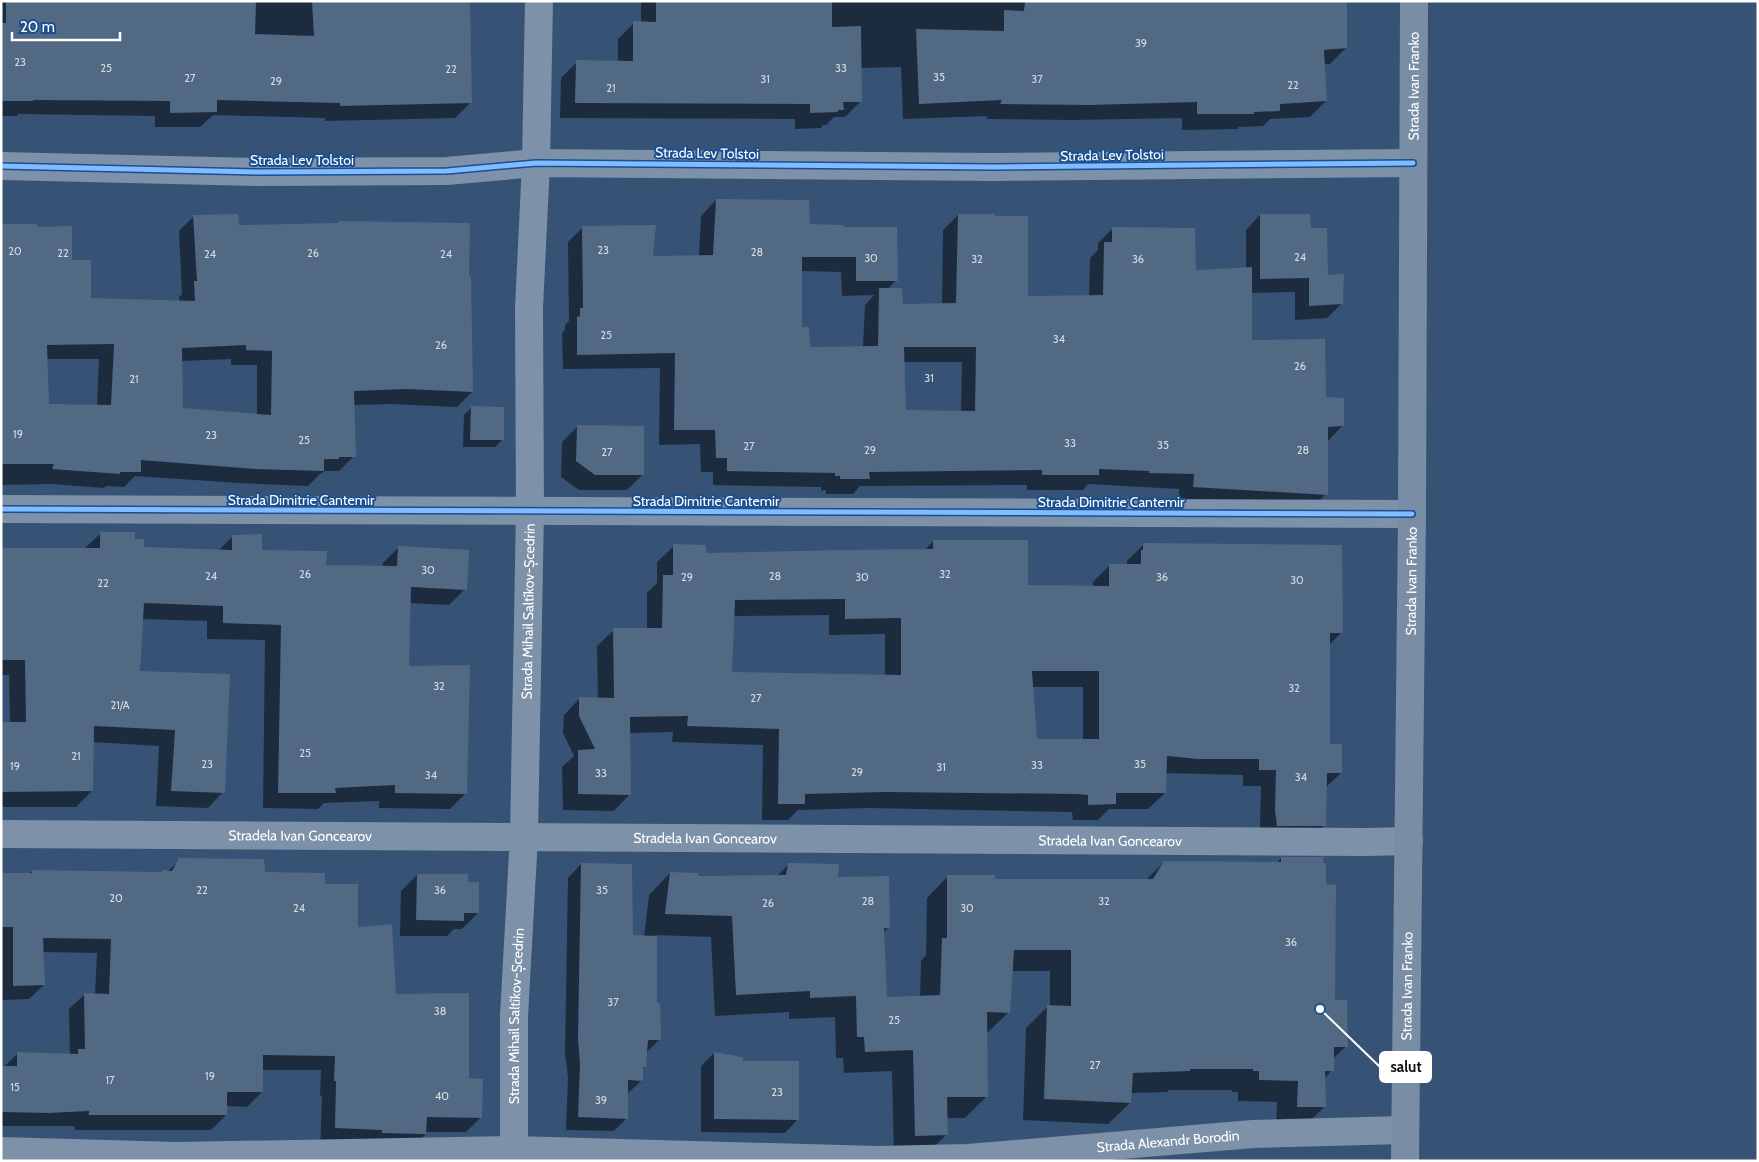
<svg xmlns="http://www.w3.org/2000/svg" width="1759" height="1162" viewBox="0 0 1759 1162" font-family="Cabin,sans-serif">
	<rect width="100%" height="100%" fill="#365274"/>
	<path fill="#0007" fill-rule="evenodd" d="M1,1H469L470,103L455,118L325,121V118L213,115L200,127H155V116L18,114L17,116H1Z
		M641,1H1345L1346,48L1330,64H1324L1326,101L1310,117L1270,119L1263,126L1239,127L1237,129L1182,130V118L1073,120L986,119L988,116L903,119L901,67L860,68L861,101L845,117H834L826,125H823L821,128L795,129V119L560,118L561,78L577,62H618V39L634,23H641Z
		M716,200L809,226L843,229L896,280L887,290L901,305H942L943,230L958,215L1027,297L1089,296L1090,258L1098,250V243L1113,228L1195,271L1246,269V230L1260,215L1309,229L1327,277L1342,303L1327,318L1295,320V292L1251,293L1250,341L1324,399L1342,426L1327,442L1326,494L1311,509L1179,502V489L1088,484L1083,490H1027V485L860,486L853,494H826V490L821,491V487L713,485V472H701L700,444L659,445L660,368L563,369L562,333L565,330V325L569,321L568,242L583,227L652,257H699L701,216ZM801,271L841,272L842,296L874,295L865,305L863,347L808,348L801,328ZM903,362H962L961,412L905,411Z
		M194,216L237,227L335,225L338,222L467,277L472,392L457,407L391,404L353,405L354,456L339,471H325L320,474L308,486L239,483L135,476L124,487L106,486L104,488L51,484L1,485V226L71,262L90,299L179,302V297L182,294L179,231ZM46,359H99L97,406L47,405ZM231,359V365H257V415L182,409L181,361Z
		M472,407L503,439L495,447H463L464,415Z
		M578,426L643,474L627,490H579L561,477L562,442Z
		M101,533L133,540L142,548L218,551L233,536L261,551L325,567H382L383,563L399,547L465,589L449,605L409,603L408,667L466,793L450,809L379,808V801L324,803L318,809L263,808L265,640L207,639V621L142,619L139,673L223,792L208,808L156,806L159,746L92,742V791L76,807H1V723H10L9,675H1V555L84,549Z
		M933,541L1027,586L1093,587V582L1109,566H1127V561L1144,544L1342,632L1329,645L1328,745L1341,773L1326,787L1324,826L1308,842H1261L1260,827L1261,786H1243V775L1165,773V793L1148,809H1109L1098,820H1073L1072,812L868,808L798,810L788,820H762L763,745L672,742L673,732L629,733L630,794L614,811L563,810L562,767L574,756L563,733L564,715L580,698L598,699L597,646L614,630L647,629V593L657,583V562L674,546L704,554L924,551ZM829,615V635L885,634V676L731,673L733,616ZM1032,687H1083V741L1035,740Z
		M1281,858L1324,885L1334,1001L1346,1046L1332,1060V1070L1324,1079V1107L1303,1128H1276L1277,1102L1238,1101V1092H1232V1090H1169L1167,1092L1130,1093V1103L1108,1124L1023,1120L1026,1028L1048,1006H1050V971H1011L1009,1012L986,1034L987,1096L965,1118H946V1135L925,1156L894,1157L892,1071L844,1073L843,1058H836L835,1017L789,1019V1012L715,1016L711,937L655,935V1005L659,1040L646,1053L645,1067L642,1069L641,1081L627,1094V1118L614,1131L566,1130L568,1077L565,1053L568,878L581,864L632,936L644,937L649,895L670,873L697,877L777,876L788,865L837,878L889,927L883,933L886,998L920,997L921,961L926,955L927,898L948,876L994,880H1146L1164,862L1276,864Z
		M180,860L324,885L357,928L395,995L468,1080L481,1117L466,1132H425V1135L410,1150L320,1152L322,1096H320L321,1070H262V1092L247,1107L226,1106V1115L211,1130H75L74,1126H1V1067H4L18,1053L70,1055L69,1009L84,995H95L97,953L43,952L44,985L29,999L1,1000V874H29L32,871L161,873L162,872H167Z
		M417,875L466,883L478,913L462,929H454L447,936H400L401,891Z
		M714,1053L742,1062L798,1119L785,1133L701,1132V1066Z"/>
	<path fill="#526984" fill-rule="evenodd" d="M6,1H256L255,34L314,36L312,1H470L472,103L340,106V103L217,100V112L170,113V101L33,100V101H1V23H6Z
		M656,1H832V27L861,26L862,102H843L844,110H838V112L810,113V104L575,103L576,60L633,61V21L656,22Z
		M1025,1H1347V48L1324,50L1327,101L1280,104V111L1254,112V114H1197V102L1090,105L1000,104L1002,100L919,104L916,29L1004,31V10L1024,11Z
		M716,199L809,200L810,224L844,225V227H897L898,281H856V257H802V327H809L810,347L878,346L879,288H902L903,304L956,303L958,214H995V216H1028V296L1103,295L1104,242H1112V227L1195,228L1196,270L1252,267V340L1325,339L1326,397L1344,398V426L1328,427V495L1193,487L1194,474L1149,473V471L1099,469V475H1042V470L869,472L870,479H840V476H835V473L727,471V458H716L715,430H674L675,353L577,355V317L580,316V308H583L582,226L656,225L653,256L713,255ZM904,347H976L975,411L906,410Z
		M238,214L239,225L338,223V221L470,223L469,276H471L473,392L406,389L354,391L356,457H339V459H324V471L255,469L141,460V472H120V474L52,469L54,464H1V224H37V227L72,226V260H91V298L195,301L194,281H197L193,215ZM114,344L111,405L49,404L47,345ZM246,345V350L272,351L271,415L183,408L182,348Z
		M1260,214H1310L1311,228H1327L1328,275L1344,274L1343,304L1309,306V278L1260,279Z
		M471,406L504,407V440H470Z
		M577,425L644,426V475H595L576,461Z
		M100,532H135V539H144V547L232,550V535L262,534V550L327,551L326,565L397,566L398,546L469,550L467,590L411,587L409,666L470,665L467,794L395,793V785L335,788L336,793H278L281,625L223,623V606L144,603L140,671L230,674L225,793L171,791L175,730L94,726L93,791L1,792V722H26L25,660H1V548H100Z
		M933,540H1028V585L1109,586V564H1141V550H1143V543L1342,545L1343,633H1330V744H1342V773H1327L1326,826H1277L1275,810L1276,770H1259V759H1198L1167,756L1166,793H1116V804L1088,805V795L1076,794L885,792L805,794V804H778L779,729L687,726L688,716L630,717L631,795L578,794V750L595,749L579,716V697L614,698L613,628H662L663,575H673V544L706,545V553L843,550L933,549ZM845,599V619L901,618V675L732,672L735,600ZM1032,671H1099V739H1037Z
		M1281,857H1324L1323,863H1326V884L1336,885L1335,1000H1347L1348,1047H1334V1071H1325L1326,1107H1297L1298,1081L1259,1080V1071H1253V1069H1190V1071L1133,1073L1131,1103L1044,1099L1047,1005L1071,1006V950H1014L1010,1013L987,1012L988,1097H947L948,1135L915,1136L913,1050L865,1052L864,1037H857L856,996L810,998V991L736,995L732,916L665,914L670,872L698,873V876L786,875L788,863L839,864L838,877L889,876L890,928H884L887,997L940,995L942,938H947V875H995V879H1153L1164,861L1281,862Z
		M179,858L264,859L265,872L325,873V884H358V927L392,924L396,994L469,993V1078L483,1079L482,1118L427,1117L426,1134L382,1133V1130L335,1128L336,1081H334L335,1056L263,1055V1092H227V1115H89V1111L48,1113L1,1112V1066H17V1052L78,1054V1049H85L84,993L109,994L111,939L43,938L45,985L13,986V927H1V873H32V870L162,872V870L172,871Z
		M581,863L632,864L633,935L657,936V1003H660L661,1040H648L646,1067H643V1081L628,1080V1119L578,1117L580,1064L578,1039Z
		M417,874H468V882H479V913H464V921L416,920Z
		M714,1052L743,1057V1061H799V1120L714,1119Z"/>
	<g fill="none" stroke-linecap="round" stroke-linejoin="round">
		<g stroke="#7d92a8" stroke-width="28">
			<path d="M1,166L259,172L447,171L536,163L994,167L1413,163"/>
			<path d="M1,509L1412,514"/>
			<path id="s1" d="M1,834C457,836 912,840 1367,842L1409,841"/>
			<path id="s2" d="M1,1151L177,1156L514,1150L877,1160L968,1158L1253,1134L1405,1130"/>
			<path id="s3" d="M514,1161V1016L524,836L530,511L529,308L536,163L539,1"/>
		</g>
		<path stroke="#798da4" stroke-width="28" id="s4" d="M1405,1161L1412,514L1414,1"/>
		<g stroke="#1b4f8f" stroke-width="8">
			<path id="cycleway" d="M1,166L259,172L447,171L536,163L994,167L1413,163
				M1,509L1412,514"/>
		</g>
		<use href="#cycleway" stroke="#80bcff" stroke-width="5"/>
	</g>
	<g text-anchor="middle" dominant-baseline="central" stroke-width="4" stroke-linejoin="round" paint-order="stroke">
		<g font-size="11" fill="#d4dae0">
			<text x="1141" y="43">39</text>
			<text x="20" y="62">23</text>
			<text x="106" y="68">25</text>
			<text x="841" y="68">33</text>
			<text x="451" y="69">22</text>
			<text x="939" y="77">35</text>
			<text x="190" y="78">27</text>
			<text x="765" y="79">31</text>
			<text x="1037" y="79">37</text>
			<text x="276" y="81">29</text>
			<text x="1293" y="85">22</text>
			<text x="611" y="88">21</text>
			<text x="603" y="250">23</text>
			<text x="15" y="251">20</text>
			<text x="757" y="252">28</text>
			<text x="63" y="253">22</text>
			<text x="313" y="253">26</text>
			<text x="210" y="254">24</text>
			<text x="446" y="254">24</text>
			<text x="1300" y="257">24</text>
			<text x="871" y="258">30</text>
			<text x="977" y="259">32</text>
			<text x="1138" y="259">36</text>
			<text x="606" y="335">25</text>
			<text x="1059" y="339">34</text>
			<text x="441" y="345">26</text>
			<text x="1300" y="366">26</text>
			<text x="929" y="378">31</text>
			<text x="134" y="379">21</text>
			<text x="18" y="434">19</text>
			<text x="211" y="435">23</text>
			<text x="304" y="440">25</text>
			<text x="1070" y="443">33</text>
			<text x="1163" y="445">35</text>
			<text x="749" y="446">27</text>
			<text x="870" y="450">29</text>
			<text x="1303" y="450">28</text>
			<text x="607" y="452">27</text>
			<text x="428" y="570">30</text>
			<text x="305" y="574">26</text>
			<text x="945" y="574">32</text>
			<text x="211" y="576">24</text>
			<text x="775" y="576">28</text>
			<text x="687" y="577">29</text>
			<text x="862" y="577">30</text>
			<text x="1162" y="577">36</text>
			<text x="1297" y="580">30</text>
			<text x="103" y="583">22</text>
			<text x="439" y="686">32</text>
			<text x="1294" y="688">32</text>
			<text x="756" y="698">27</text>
			<text x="120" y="705">21/A</text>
			<text x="305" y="753">25</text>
			<text x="76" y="756">21</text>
			<text x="207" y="764">23</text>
			<text x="1140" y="764">35</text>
			<text x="1037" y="765">33</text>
			<text x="15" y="766">19</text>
			<text x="941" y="767">31</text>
			<text x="857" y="772">29</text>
			<text x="601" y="773">33</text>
			<text x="431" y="775">34</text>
			<text x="1301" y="777">34</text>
			<text x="202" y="890">22</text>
			<text x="440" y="890">36</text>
			<text x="602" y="890">35</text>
			<text x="116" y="898">20</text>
			<text x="868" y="901">28</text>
			<text x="1104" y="901">32</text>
			<text x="768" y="903">26</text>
			<text x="299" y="908">24</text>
			<text x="967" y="908">30</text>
			<text x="1291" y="942">36</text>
			<text x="613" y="1002">37</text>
			<text x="440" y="1011">38</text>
			<text x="894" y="1020">25</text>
			<text x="1095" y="1065">27</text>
			<text x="210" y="1076">19</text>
			<text x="110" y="1080">17</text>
			<text x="15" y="1087">15</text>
			<text x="777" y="1092">23</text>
			<text x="442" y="1096">40</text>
			<text x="601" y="1100">39</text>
		</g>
		<g font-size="14" fill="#fff" stroke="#1b4f8f">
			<text stroke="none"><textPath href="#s4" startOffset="1075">Strada Ivan Franko</textPath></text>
			<text transform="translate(707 153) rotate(1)">Strada Lev Tolstoi</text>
			<text transform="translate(1112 155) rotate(-1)">Strada Lev Tolstoi</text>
			<text x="302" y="160">Strada Lev Tolstoi</text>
			<text x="301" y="500">Strada Dimitrie Cantemir</text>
			<text x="706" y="501">Strada Dimitrie Cantemir</text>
			<text x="1111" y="502">Strada Dimitrie Cantemir</text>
			<text stroke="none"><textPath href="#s4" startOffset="580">Strada Ivan Franko</textPath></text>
			<text stroke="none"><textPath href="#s3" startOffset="550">Strada Mihail Saltîkov-Șcedrin</textPath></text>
			<text stroke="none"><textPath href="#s1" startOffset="299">Stradela Ivan Goncearov</textPath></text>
			<text stroke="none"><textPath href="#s1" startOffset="704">Stradela Ivan Goncearov</textPath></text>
			<text stroke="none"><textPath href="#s1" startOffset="1109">Stradela Ivan Goncearov</textPath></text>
			<text stroke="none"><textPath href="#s4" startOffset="175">Strada Ivan Franko</textPath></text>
			<text stroke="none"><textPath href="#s3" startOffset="145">Strada Mihail Saltîkov-Șcedrin</textPath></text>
			<text stroke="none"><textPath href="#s2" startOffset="1168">Strada Alexandr Borodin</textPath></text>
		</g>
	</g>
	<path fill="none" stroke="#fff" stroke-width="2" d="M1320 1009L1380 1067"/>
	<circle fill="#fff" stroke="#1b4f8f" stroke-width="2" cx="1320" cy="1009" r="5"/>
	<rect fill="#fff" stroke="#fff" stroke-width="2" x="1380" y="1052" width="51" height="30" rx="5"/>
	<g font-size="15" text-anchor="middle" font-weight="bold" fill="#111">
		<text x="1406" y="1072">salut</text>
	</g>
	<rect width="1759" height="1162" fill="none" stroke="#ffffff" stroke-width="5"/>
	<path d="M12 32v8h108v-8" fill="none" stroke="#ffffff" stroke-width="2.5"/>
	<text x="20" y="32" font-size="15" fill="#ffffff" stroke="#1b4f8f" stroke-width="4" paint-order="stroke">20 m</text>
</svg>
